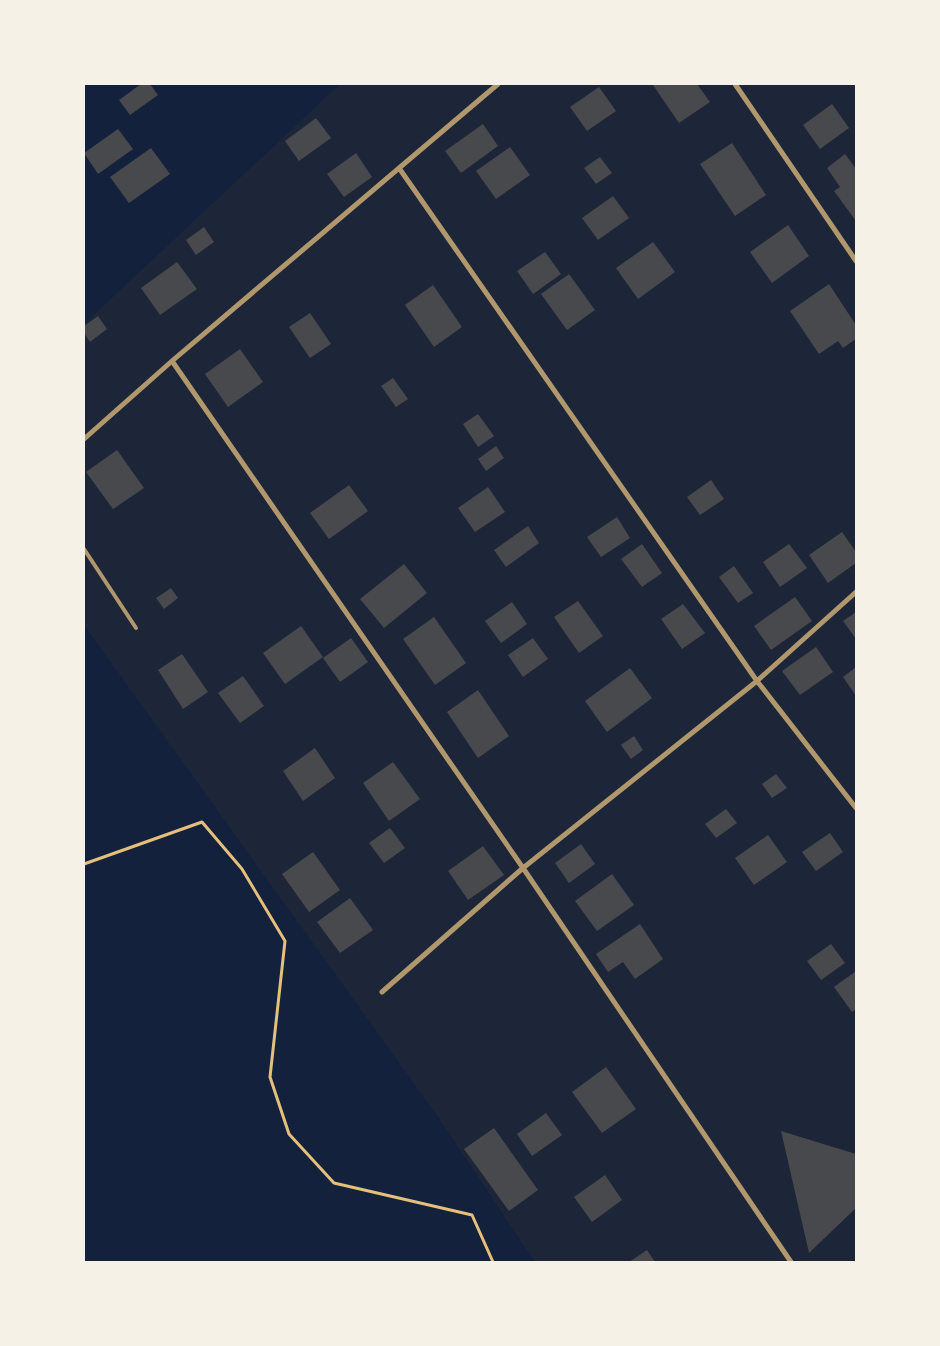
<svg xmlns="http://www.w3.org/2000/svg" width="940" height="1346" viewBox="0 0 940 1346" font-family="Commissioner,sans-serif">
	<rect width="100%" height="100%" fill="#14213d"/>
	<path fill="#1d2539" d="M340,84H856V1262H535L441,1121L84,625V324Z"/>
	<path fill="#48494c" d="M141,84H150L158,95L130,115L119,100Z
		M655,84H697L710,102L679,123L653,85Z
		M599,87L616,111L587,131L570,107Z
		M832,104L849,128L820,149L803,125Z
		M316,118L331,138L299,161L285,141Z
		M483,124L498,146L461,173L445,151Z
		M118,129L133,149L98,174L84,153Z
		M732,143L766,195L735,216L700,164Z
		M510,147L530,175L496,199L476,171Z
		M151,148L170,174L129,203L110,177Z
		M356,153L372,177L344,197L327,174Z
		M845,154L856,169V221L834,191L840,187L827,168Z
		M600,157L612,173L596,184L584,168Z
		M613,196L629,218L598,240L582,218Z
		M788,225L809,256L772,283L750,252Z
		M204,227L214,242L196,255L186,240Z
		M653,242L675,272L638,299L616,268Z
		M545,252L561,274L533,294L517,271Z
		M177,262L197,289L160,315L141,288Z
		M569,274L595,310L567,330L541,294Z
		M829,284L856,325V339L843,348L838,341L819,354L790,311Z
		M433,285L462,327L434,347L405,305Z
		M310,313L331,344L310,358L289,327Z
		M98,316L107,329L90,342L84,333V326Z
		M240,349L263,382L228,407L205,374Z
		M393,378L408,399L396,407L381,386Z
		M478,414L494,436L478,447L463,424Z
		M496,446L504,458L486,471L478,459Z
		M117,450L144,488L113,509L86,472Z
		M711,480L724,499L700,515L687,497Z
		M349,485L368,511L329,539L310,513Z
		M488,487L505,512L475,532L458,508Z
		M617,517L630,538L601,557L587,537Z
		M528,526L539,543L506,567L494,550Z
		M842,532L856,552V563L828,583L809,555Z
		M642,544L662,573L642,587L621,559Z
		M789,544L807,568L780,587L763,562Z
		M404,564L427,593L384,628L360,599Z
		M734,566L753,593L738,603L719,577Z
		M171,588L178,598L164,609L156,598Z
		M795,597L812,621L771,650L754,626Z
		M578,601L603,636L579,653L554,617Z
		M512,602L527,624L501,643L485,621Z
		M683,604L705,633L682,649L661,619Z
		M856,612V639L843,621Z
		M434,617L466,663L435,685L403,639Z
		M301,626L323,657L285,684L263,653Z
		M351,638L368,662L340,682L323,658Z
		M533,638L548,659L523,677L508,655Z
		M816,647L833,672L800,695L782,671Z
		M182,654L208,692L183,709L158,670Z
		M856,667V696L843,677Z
		M630,668L652,698L607,732L585,701Z
		M243,676L264,706L240,723L218,693Z
		M478,690L509,736L478,758L447,712Z
		M634,736L643,750L631,759L621,745Z
		M315,748L335,778L303,801L283,771Z
		M393,762L420,799L389,821L363,783Z
		M776,774L787,788L772,798L762,784Z
		M726,809L737,823L716,838L705,824Z
		M390,828L405,848L384,863L369,843Z
		M830,833L843,852L816,871L802,852Z
		M768,835L787,862L754,885L735,858Z
		M581,844L595,864L569,883L555,863Z
		M483,846L504,875L468,900L448,871Z
		M313,852L340,890L309,912L282,874Z
		M612,874L634,905L597,931L575,901Z
		M350,898L373,930L340,953L317,922Z
		M640,924L663,959L635,979L623,962L608,972L596,954Z
		M831,944L845,963L821,980L807,961Z
		M856,971V1009L852,1012L834,987Z
		M606,1067L636,1109L602,1133L572,1092Z
		M546,1113L562,1135L532,1156L517,1134Z
		M494,1128L538,1190L509,1211L464,1149Z
		M781,1131L856,1154V1208L809,1253Z
		M605,1175L622,1200L592,1222L574,1197Z
		M647,1250L655,1262H629Z"/>
	<g fill="none" stroke-linecap="round" stroke-linejoin="round">
		<path stroke="#e5c07b" stroke-width="3" d="M84,864L202,822L242,869L285,941L270,1077L289,1134L334,1183L472,1215L493,1262"/>
		<path stroke="#b1986c" stroke-width="4" d="M84,549L136,628"/>
		<path stroke="#b1986c" stroke-width="5" d="M735,84L856,261
			M399,168L757,681L856,808
			M172,361L523,868L791,1262
			M84,439L172,361L498,84
			M382,992L523,868L757,681L856,592"/>
	</g>
	<rect width="940" height="1346" fill="none" stroke="#f6f1e7" stroke-width="170"/>
</svg>
